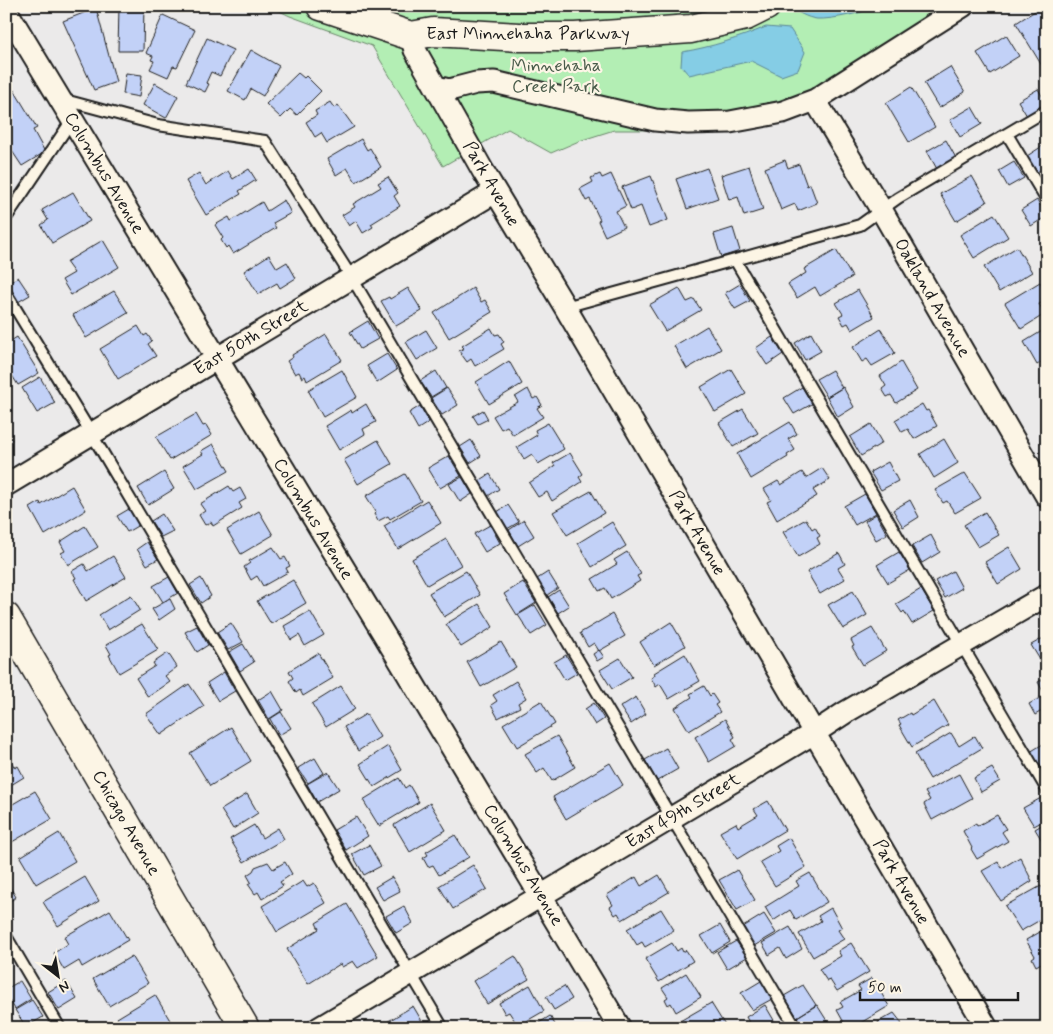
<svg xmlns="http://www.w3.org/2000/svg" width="1053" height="1034" viewBox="0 0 1053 1034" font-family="Mynerve,sans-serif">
	<rect width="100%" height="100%" fill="#ebeaea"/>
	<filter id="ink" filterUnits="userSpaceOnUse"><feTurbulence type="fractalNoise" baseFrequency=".02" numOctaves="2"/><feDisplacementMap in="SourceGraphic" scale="10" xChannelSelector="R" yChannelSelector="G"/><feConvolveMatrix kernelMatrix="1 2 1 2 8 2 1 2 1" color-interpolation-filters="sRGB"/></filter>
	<g filter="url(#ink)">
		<path fill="#b3eeb4" stroke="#688568" d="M269,6H979L868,75L747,130L700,134L659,130H614L579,141L551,153L508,129L443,166L372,46L290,16Z"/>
		<path fill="#85cde5" stroke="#5b8695" d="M789,6H879C866,12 832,20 817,19C807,18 797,12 789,6Z
			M766,27L790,29L805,52L798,70L781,76L751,61L689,75L681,66L682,52C712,47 739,38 766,27Z"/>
		<path fill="#c2d1f7" stroke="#1c1c1c" d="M119,6H144L143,51H118Z
			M1043,6L1047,8V74L1016,23Z
			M96,8L116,82L94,90L63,21Z
			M163,15L195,30L177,67L173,66L168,77L150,69L154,61L151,60L153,56L146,53Z
			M1006,35L1019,56L990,74L977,53Z
			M207,38L233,50L220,76L211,72L206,83L209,84L205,92L186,83Z
			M251,50L279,66L263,96L251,89L245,100L228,91Z
			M950,67L965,92L939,108L924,83Z
			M126,73L142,75L139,97L123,94Z
			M298,73L304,78L306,76L321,91L297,115L290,109L281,118L266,104Z
			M155,83L178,96L166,118L143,105Z
			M911,87L935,127L909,142L886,103Z
			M1038,89L1047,104L1027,116L1018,101Z
			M14,90L37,128L33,130L45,152L22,166L6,142V94Z
			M330,102L334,108L338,105L354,127L327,143L321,133L315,137L306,122L317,115L315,111Z
			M972,107L982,124L960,137L950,120Z
			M361,139L367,150L370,148L381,167L356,182L347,168L336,175L327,159Z
			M946,140L956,158L937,169L927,151Z
			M1044,145L1047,150V166L1037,172L1027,156Z
			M785,160L788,168L799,164L807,186L810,184L817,203L798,211L795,204L781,210L765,168Z
			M1014,162L1024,178L1008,187L999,171Z
			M749,166L763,210L744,216L738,197L729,200L721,175Z
			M707,168L718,198L687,209L676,179Z
			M249,169L256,180L239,191L241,194L206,215L186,181L199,173L206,185L228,171L233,179Z
			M600,174L602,178L611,174L626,206L616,211L624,227L605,236L598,221L600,220L590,199L586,201L580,189L593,182L591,178Z
			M651,176L668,220L649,227L641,206L631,210L622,187Z
			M972,176L987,202L956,221L940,194Z
			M388,177L398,193L394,196L400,206L371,224L373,227L363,233L356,221L349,226L342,215L355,207L353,204L381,187L378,183Z
			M73,192L90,221L52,243L41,225L48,220L42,210Z
			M284,200L291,213L273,223L276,228L233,254L228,246L226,248L221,240L223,238L215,225L229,217L231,221L262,202L267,211Z
			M1037,200L1047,216L1031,226L1021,210Z
			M994,214L1008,237L974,258L960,235Z
			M733,228L740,251L721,257L714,234Z
			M103,240L119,267L71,295L62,280L74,273L66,262Z
			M1017,247L1032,272L999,292L984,267Z
			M836,250L852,277L820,296L815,287L797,298L788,284L806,273L804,269Z
			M269,255L277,268L287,262L296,278L280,288L277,283L258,294L244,271Z
			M18,277L30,295L18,302L7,284Z
			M1040,282L1047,293V295L1041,299L1043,302L1039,304L1045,314L1021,329L1005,303Z
			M740,284L750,301L735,309L725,293Z
			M408,288L422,311L396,326L381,301L389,297L390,299Z
			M473,288L481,302L485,300L492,312L449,338L434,313Z
			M679,288L687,302L694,299L701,310L665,331L649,305Z
			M858,290L874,317L852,330L848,323L844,325L839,316L843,314L836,303Z
			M114,291L128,313L86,338L73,315Z
			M368,321L378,339L360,349L350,332Z
			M138,326L144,336L147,334L152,341L148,344L156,356L118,379L100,349Z
			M707,326L721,349L687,369L674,346Z
			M491,328L495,335L499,334L504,342L501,344L504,349L475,366L471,359L467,362L459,351L464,348L462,346Z
			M1047,328V359L1037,365L1024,342Z
			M881,329L895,353L872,366L867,359L862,362L853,347Z
			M426,330L437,348L417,360L406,342Z
			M811,333L821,351L805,360L795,343Z
			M326,334L342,360L307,381L305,376L302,378L299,372L295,374L287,361L293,357L292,355Z
			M17,337L39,373L18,385L6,366V344Z
			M772,337L783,354L767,365L756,348Z
			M387,354L397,370L377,383L367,366Z
			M509,361L522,384L489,404L476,382Z
			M901,362L917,390L896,403L891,395L887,397L882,389L886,386L880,376Z
			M731,369L746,394L715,412L701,387Z
			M342,370L357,397L323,417L308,390Z
			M832,370L842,388L827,397L816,379Z
			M436,371L446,388L431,397L420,381Z
			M40,377L55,403L37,413L22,388Z
			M802,387L812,404L794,414L784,398Z
			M843,387L854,407L838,417L827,397Z
			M447,388L458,405L442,415L431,398Z
			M528,389L533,399L537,397L542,405L537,408L543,417L513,435L507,426L501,429L493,416L518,402L515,397Z
			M366,404L376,422L363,429L365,434L339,450L325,426L351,410L352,413Z
			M922,404L926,411L928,410L937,426L914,439L908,429L902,432L895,420Z
			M420,406L429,422L418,429L409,413Z
			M743,409L758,433L733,447L719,423Z
			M483,410L488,419L478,424L473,416Z
			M196,414L203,426L206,425L212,435L170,460L156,437Z
			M790,422L797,434L788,439L795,450L787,455L788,457L751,479L737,454Z
			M548,423L564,449L538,464L532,454L524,459L517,447L537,435L535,430Z
			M871,424L882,443L861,456L850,437Z
			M6,430L12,440L6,444Z
			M944,439L958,463L934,478L920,454Z
			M378,440L392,464L358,484L344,460Z
			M471,440L481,456L470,463L460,447Z
			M213,444L229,471L197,489L183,466L203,454L201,451Z
			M570,453L583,474L579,477L582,482L552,501L547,492L538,497L529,483L555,466L553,463Z
			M449,456L461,476L440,488L428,468Z
			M888,462L898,481L881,490L870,472Z
			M822,468L830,480L813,490L817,496L777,520L767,502L771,500L764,489L778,481L781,485L802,472L806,478Z
			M164,472L174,489L148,505L138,488Z
			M965,473L981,498L955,513L947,501L943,503L935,490Z
			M405,474L421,501L390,519L388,516L378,521L374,514L376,512L366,496Z
			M490,474L499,489L488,496L479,481Z
			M462,477L472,494L460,502L449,484Z
			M72,486L86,510L45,535L30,508L40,502L41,505Z
			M229,486L233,492L240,488L246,499L239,503L242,508L213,526L211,522L205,525L199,515L205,511L200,504Z
			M591,491L604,513L567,535L553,512Z
			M865,494L876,513L855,525L844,506Z
			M427,500L441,523L398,549L384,526Z
			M910,500L919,517L903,527L893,510Z
			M508,505L519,522L507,529L497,512Z
			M129,509L139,525L127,532L117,516Z
			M259,511L273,535L241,554L227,530Z
			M985,512L999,535L978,547L964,525Z
			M162,514L173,531L161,537L151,521Z
			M876,514L887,534L876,540L865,521Z
			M806,519L812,529L815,527L820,536L817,538L820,544L798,557L783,532Z
			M524,520L534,536L518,546L509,530Z
			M612,522L626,546L592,567L578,543Z
			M490,525L500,543L485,552L474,534Z
			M85,526L98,547L68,565L61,553L65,551L60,542Z
			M931,535L940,552L922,563L912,546Z
			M446,539L461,565L427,585L412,559Z
			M147,542L158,559L147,565L137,549Z
			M273,547L281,559L285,557L290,566L286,568L288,572L263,586L257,576L251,580L244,567L250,563L249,561Z
			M1009,547L1022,569L998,584L985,562Z
			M627,552L641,574L637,576L640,581L611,599L605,588L599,591L592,579L617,564L614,560Z
			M899,552L910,570L888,583L877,565Z
			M839,553L845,564L838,568L845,579L820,594L807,572Z
			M113,556L126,577L86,601L74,579L76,578L72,571L84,564L88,571Z
			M466,571L480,595L444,617L429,593Z
			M953,571L962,588L945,598L935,581Z
			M548,572L558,588L547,595L537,579Z
			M169,577L178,593L163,602L153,586Z
			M201,578L211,596L201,603L190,585Z
			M293,580L306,603L271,624L257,601Z
			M523,582L536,603L517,615L504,594Z
			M921,589L934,611L912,624L904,611L902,613L896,604Z
			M559,590L569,606L558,613L548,597Z
			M853,591L867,615L843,629L828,605Z
			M131,595L140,610L108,630L99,615Z
			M170,599L175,609L159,620L152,609Z
			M479,604L493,627L461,647L446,624Z
			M535,605L547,625L531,635L518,615Z
			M310,611L324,635L305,646L299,635L291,640L284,626Z
			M612,614L625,636L599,651L594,643L588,647L580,633Z
			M671,622L685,646L654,665L640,642Z
			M231,623L243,642L228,650L217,632Z
			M142,624L158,650L119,673L109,655L111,654L106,645Z
			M197,626L208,645L197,652L185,632Z
			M872,628L886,651L863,665L852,647L854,646L851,640Z
			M1047,636V667L1045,668L1031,645Z
			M501,642L516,667L481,687L467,662Z
			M243,644L254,662L240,671L229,652Z
			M599,650L604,657L597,661L593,654Z
			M168,653L177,667L165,676L170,682L148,697L136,678L155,666L153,663Z
			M318,653L333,678L303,696L300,690L296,693L289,681L293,678L289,671Z
			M685,654L700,681L669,699L660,684L656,687L651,678L655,675L654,673Z
			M566,655L577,673L565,680L554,662Z
			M620,658L632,677L612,689L600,670Z
			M224,672L235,691L218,701L207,683Z
			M1047,677V708L1035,715L1029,704L1045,695L1038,682Z
			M516,681L526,698L518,703L520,707L498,718L491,705L497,701L493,695Z
			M189,684L204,706L161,735L146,714Z
			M341,686L355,709L326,727L312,704Z
			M704,686L710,696L712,694L718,703L715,705L720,712L689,731L675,708L692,697L690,694Z
			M272,691L283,710L269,719L258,700Z
			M636,697L646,714L631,724L620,707Z
			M541,701L555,724L517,747L503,724Z
			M934,701L948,725L912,747L899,725L901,724L898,720L910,713L911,715Z
			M594,703L604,719L595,725L585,709Z
			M281,712L291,728L279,735L270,719Z
			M366,714L380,737L358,751L344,727Z
			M725,719L735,737L732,739L736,746L709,762L695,737Z
			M231,727L251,761L210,786L190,753Z
			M951,733L959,746L975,736L982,748L930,779L915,754Z
			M557,736L575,767L552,781L544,768L537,773L525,754Z
			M1043,744L1047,750V765L1040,769L1030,752Z
			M388,746L402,770L374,787L360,764Z
			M666,748L678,769L657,781L645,760Z
			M6,753L15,768L18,766L24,777L6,788Z
			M315,758L324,773L308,783L298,768Z
			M610,763L623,785L566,819L553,797Z
			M992,768L1000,781L981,792L974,778Z
			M328,772L339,789L317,802L307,784Z
			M959,774L972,798L932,820L924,804L930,800L925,792Z
			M399,778L405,788L409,785L419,802L379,826L363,800Z
			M35,791L52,819L12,842L6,833V808Z
			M247,794L258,813L233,829L221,810Z
			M1041,798L1047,807V819L1034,826L1023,808Z
			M768,801L785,830L737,859L720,832L736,823L738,827L758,815L754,809Z
			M430,803L446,830L410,852L394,825Z
			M997,815L1006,829L1002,832L1008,841L977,859L971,849L972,848L963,831L976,823L977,826Z
			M356,817L368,836L346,850L334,830Z
			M1047,822V840L1043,842L1035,829Z
			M254,825L262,838L278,828L284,839L244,862L230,839Z
			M59,833L75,861L36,884L20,857Z
			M455,835L469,857L439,875L433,865L428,867L423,858L428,855L426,852Z
			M789,838L806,867L775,886L760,862L779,851L776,846Z
			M369,845L381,866L364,875L352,854Z
			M1020,857L1032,881L1001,901L982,871L998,862L1002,868Z
			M268,862L273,869L285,862L292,874L280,882L283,886L262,899L258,892L255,894L248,884L251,882L247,875L253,871L255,867Z
			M473,865L487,889L453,909L439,886Z
			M737,870L755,900L737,910L719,880Z
			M810,873L827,902L796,920L790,910L773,921L765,907L799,886L796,881Z
			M659,875L669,892L622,920L618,913L615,915L610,907L613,905L607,895L636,877L641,886Z
			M85,877L99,901L58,926L43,902Z
			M392,877L400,891L383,900L375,887Z
			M6,881L16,897L6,904Z
			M303,881L307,887L314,883L326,903L277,932L262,906Z
			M1041,886L1046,894L1042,896L1047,904V916L1021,931L1005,906Z
			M347,904L378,956L358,968L353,961L342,967L340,964L308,984L287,949L319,929L316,923Z
			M404,906L413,923L396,933L386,916Z
			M831,908L842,928L838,930L844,939L813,957L799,934L821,921L818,916Z
			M661,909L674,930L645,947L642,942L637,945L627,929Z
			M110,910L128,940L82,967L79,961L64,970L54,953L68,944L64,937Z
			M764,914L776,933L754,946L743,927Z
			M720,925L730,942L712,953L701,936Z
			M790,927L802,949L786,959L780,948L769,955L762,943Z
			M1047,928V960L1036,966L1032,958L1035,956L1026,940Z
			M736,941L747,957L727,969L717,952Z
			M672,943L677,951L681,948L683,952L686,950L693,961L659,982L645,959Z
			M851,943L869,972L837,991L830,980L827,981L819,969L841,956L838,951Z
			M132,956L148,983L109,1006L93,979Z
			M515,956L529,979L487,1004L473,981Z
			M686,973L701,997L676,1012L671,1003L668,1005L665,999L668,997L662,988Z
			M872,978L889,1006L852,1028H847L837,1010L843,1007L840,1002L861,990L858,986Z
			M20,981L31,999L15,1009L6,995V989Z
			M66,981L77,999L59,1010L48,992Z
			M761,981L772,999L752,1010L741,993Z
			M530,985L544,1011L518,1026L509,1012L505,1014L499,1003Z
			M803,985L816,1005L797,1017L784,996Z
			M564,986L572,999L554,1010L546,997Z
			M155,995L171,1022L161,1028H122L117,1018Z
			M32,1000L43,1017L26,1027L15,1010Z
			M711,1003L726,1027L684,1028L680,1021Z
			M765,1005L778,1027L752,1028L746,1017Z
			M817,1005L829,1024L823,1028H803L797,1017Z
			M413,1006L426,1028H390L387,1022Z
			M894,1013L901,1022L902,1028H880L878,1022Z
			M550,1016L557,1028H531Z
			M89,1022L92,1028H79Z"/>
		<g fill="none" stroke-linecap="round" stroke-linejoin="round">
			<g stroke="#1c1c1c" stroke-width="14">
				<path id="lane" d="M61,99L158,125L265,141L352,278L796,1028
					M1007,134L1047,201
					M6,218L72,120
					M735,260L860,225L898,198L1047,110
					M6,293L103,453L443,1028
					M565,307L735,260L1047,790
					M6,936L60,1028"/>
			</g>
			<g stroke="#1c1c1c" stroke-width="25">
				<path id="street" d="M6,10C210,350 418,687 620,1028
					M411,36L415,50L483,171L565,307L987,1028
					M436,87L449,90L476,83L494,82L655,120L688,123L730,122L783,112L815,100L963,6
					M815,100L882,211L1047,497
					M6,485L495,192
					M319,1028L814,733L846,712L1047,595"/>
			</g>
			<g stroke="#1c1c1c" stroke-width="31">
				<path id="secondary" d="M321,6L411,36L433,32L519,37H575L691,29L746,16L766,6
					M6,617L245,1028"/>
			</g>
			<use href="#lane" stroke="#fcf5e5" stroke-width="10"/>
			<use href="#street" stroke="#fcf5e5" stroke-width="21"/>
			<use href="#secondary" stroke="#fcf5e5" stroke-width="28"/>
		</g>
	</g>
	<g text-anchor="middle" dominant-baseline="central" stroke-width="4.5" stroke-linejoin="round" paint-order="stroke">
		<g font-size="18" fill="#1c1c1c" stroke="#fcf5e5">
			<text x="528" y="34">East Minnehaha Parkway</text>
			<text transform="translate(104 173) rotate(59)">Columbus Avenue</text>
			<text transform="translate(491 184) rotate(60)">Park Avenue</text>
			<text transform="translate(932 298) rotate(60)">Oakland Avenue</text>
			<text transform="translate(251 338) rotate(-31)">East 50th Street</text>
			<text transform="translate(313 519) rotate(59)">Columbus Avenue</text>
			<text transform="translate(697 533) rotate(60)">Park Avenue</text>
			<text transform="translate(683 811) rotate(-31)">East 49th Street</text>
			<text transform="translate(126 823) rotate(60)">Chicago Avenue</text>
			<text transform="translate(523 865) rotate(59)">Columbus Avenue</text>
			<text transform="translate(901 882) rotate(60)">Park Avenue</text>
		</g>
		<g font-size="18" fill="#495b4a" stroke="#fcf5e5">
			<text x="556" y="66">Minnehaha<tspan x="556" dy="21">Creek Park</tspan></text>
		</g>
	</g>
	<rect width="1053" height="1034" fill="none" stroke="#fcf5e5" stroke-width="25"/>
	<rect x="12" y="12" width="1028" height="1009" fill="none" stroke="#1c1c1c" stroke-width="2" filter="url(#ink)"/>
	<g transform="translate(58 976) rotate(149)" stroke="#fcf5e5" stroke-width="4" paint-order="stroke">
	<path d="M0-4L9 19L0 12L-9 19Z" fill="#1c1c1c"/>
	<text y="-8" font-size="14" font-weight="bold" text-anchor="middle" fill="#1c1c1c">N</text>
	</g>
	<path d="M860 992v8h158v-8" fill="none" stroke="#1c1c1c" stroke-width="2.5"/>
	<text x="868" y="992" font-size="15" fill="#1c1c1c" stroke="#fcf5e5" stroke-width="4" paint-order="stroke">50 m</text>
</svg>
